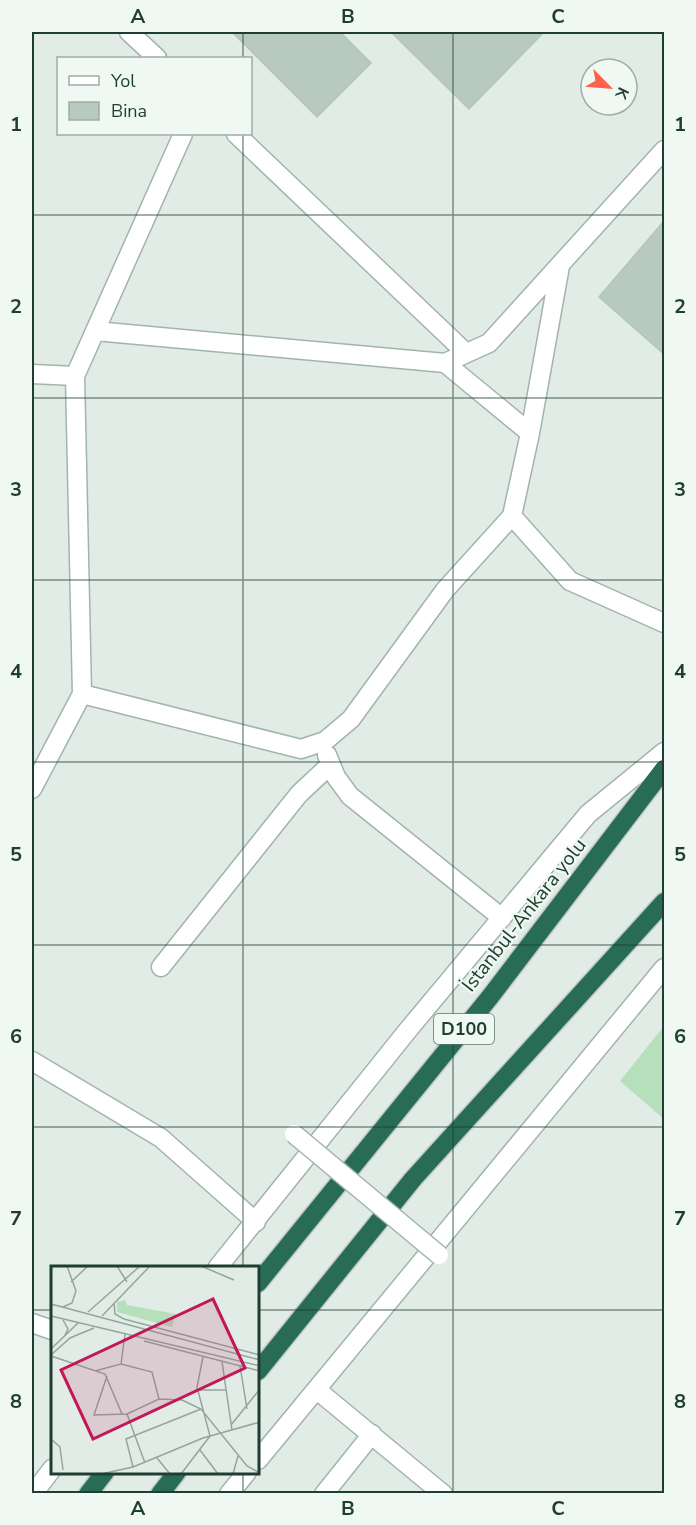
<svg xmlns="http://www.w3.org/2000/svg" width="696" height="1525" viewBox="0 0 696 1525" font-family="'Nunito Sans',sans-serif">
	<rect width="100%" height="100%" fill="#e0ece5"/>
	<path fill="#b6dfbc" d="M664,1026V1119L620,1081Z"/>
	<path fill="#b8cac0" stroke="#b1c6bb" stroke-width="1.5" d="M232,32H340L371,63L317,117Z
		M391,32H544L469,109Z
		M664,221V354L599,297Z"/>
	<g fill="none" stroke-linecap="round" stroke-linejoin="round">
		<g stroke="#a2b4ac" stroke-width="21">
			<path id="minor" d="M129,32L157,58
				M236,134L466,353
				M560,266L530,433L512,516L570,581L664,623
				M95,331L445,363L489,343L664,150
				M445,363L530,433
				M32,374L75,376
				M82,694L301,749L325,741L351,719L445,590L512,516
				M327,755L336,777L350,796L502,918
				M32,789L82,694L75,376L183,134
				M161,967L299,794L330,765
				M32,1061L161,1138L256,1222
				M218,1267L408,1030L588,814L664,752
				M32,1323L52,1330
				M317,1390L443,1494
				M258,1460L664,968
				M33,1494L52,1469
				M229,1494L247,1472
				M324,1494L372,1434"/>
		</g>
		<g stroke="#c0c9c6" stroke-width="21">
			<path id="highway" d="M258,1283L490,997L664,769
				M258,1371L413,1179L664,902
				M88,1494L105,1472
				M160,1494L177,1472"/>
		</g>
		<use href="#minor" stroke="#fff" stroke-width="18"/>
		<use href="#highway" stroke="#286c56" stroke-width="18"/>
		<g stroke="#a2b4ac" stroke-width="21" stroke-linecap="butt">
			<path id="minor-bridge" d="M294,1134L439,1255"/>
		</g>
		<use href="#minor-bridge" stroke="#fff" stroke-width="18"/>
	</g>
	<path fill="none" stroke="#1f3e32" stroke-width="1.5" stroke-opacity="0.55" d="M243,32V58M453,32V1494M243,134V1267M32,215H664M32,398H664M32,580H664M32,762H664M32,945H664M32,1127H664M32,1310H52M258,1310H664M243,1472V1494"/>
	<g text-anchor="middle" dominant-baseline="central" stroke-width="4.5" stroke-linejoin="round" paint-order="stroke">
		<rect fill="#f0f8f3" stroke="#5e766c" stroke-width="1.5" x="434" y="1014" width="60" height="30" rx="4.5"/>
		<g font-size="18" font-weight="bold" fill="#1f3e32">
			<text x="464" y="1029">D100</text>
		</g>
		<g font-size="20" fill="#1f3e32" stroke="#f0f8f3">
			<text transform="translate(524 915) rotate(-52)">İstanbul-Ankara yolu</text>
		</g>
	</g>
	<g transform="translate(51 1266)">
		<rect width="208" height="208" fill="#e0ece5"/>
		<path d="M74,34L76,39L125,48L121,61L66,46V36Z" fill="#b6dfbc"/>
		<path fill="none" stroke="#93a69d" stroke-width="1.5" d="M16,0L25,25M66,0L76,16M150,0L183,14M20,16L37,0M63,37L64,48L73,53L209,89M0,38L209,94M12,41L21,37L25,25M37,46L89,0M0,50L209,100M51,50L99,0M12,54L17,63L13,71M93,75L209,105M0,83L27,57M0,89L19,72L43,62M0,90L54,108L71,148M171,96L181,164M70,98L101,106L108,133M189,100L196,143M44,105L70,98L74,68M56,110L43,149L76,148L108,133L131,134L150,143L196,200L209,207M147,124H175M76,148L94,197M180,159L209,123M0,173L9,181L12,204M149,184L167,208M106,192L119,208M82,201L75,173L150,143M50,208L82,201L152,172L209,156M130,208L159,170L146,121L152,91M182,208L187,190"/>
		<path fill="#c2185b" fill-opacity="0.15" stroke="#c2185b" stroke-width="3" d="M162,33L194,102L42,173L10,104Z"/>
		<rect width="208" height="208" fill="none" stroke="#1f3e32" stroke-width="3"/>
	</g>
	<rect width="696" height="1525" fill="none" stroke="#f0f8f3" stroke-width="66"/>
	<rect x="57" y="57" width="195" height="78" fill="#f0f8f3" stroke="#9caea6" stroke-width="1.5"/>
	<rect x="69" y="76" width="30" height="9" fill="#ffffff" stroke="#9caea6" stroke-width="1.5"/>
	<text x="111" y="87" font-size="18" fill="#1f3e32">Yol</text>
	<rect x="69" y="102" width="30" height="18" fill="#b8cac0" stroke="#9caea6" stroke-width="1.5"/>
	<text x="111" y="117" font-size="18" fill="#1f3e32">Bina</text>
	<g transform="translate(609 87) rotate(115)"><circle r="28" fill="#f0f8f3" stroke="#9caea6" stroke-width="1.5"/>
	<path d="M0-4.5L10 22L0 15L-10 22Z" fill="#fe624c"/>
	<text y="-9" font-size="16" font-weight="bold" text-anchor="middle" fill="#1f3e32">K</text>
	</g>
	<rect x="33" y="33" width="630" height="1459" fill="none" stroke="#1f3e32" stroke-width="2"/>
	<g font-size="20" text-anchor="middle" font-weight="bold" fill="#1f3e32">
		<text x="138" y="23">A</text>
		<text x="348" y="23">B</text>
		<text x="558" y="23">C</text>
		<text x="16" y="131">1</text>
		<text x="680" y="131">1</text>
		<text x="16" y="313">2</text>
		<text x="680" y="313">2</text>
		<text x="16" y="496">3</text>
		<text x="680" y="496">3</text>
		<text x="16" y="678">4</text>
		<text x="680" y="678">4</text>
		<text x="16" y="861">5</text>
		<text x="680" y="861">5</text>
		<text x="16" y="1043">6</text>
		<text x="680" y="1043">6</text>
		<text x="16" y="1225">7</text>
		<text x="680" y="1225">7</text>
		<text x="16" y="1408">8</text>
		<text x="680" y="1408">8</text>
		<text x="138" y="1515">A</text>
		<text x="348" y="1515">B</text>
		<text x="558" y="1515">C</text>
	</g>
</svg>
